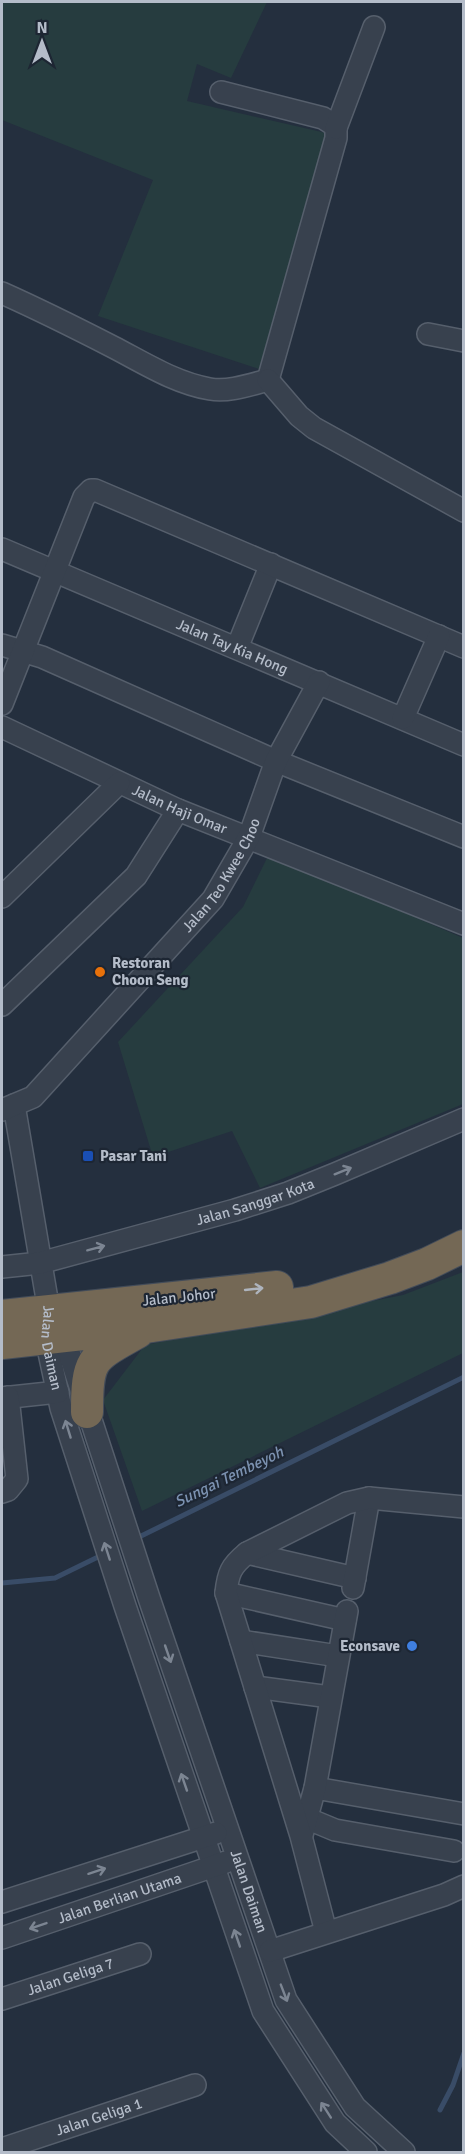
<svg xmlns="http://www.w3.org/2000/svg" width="465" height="2154" viewBox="0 0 465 2154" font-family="Signika,sans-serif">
	<rect width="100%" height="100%" fill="#242f3e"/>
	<path fill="#263c3f" d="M2,2H267L231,78L197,64L187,101L326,133L259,369L98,316L153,180L2,120Z
		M269,854L463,938V1104L260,1188L232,1131L153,1157L118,1042L243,907Z
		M463,1272V1353L142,1511L103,1400L145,1345L403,1295Z"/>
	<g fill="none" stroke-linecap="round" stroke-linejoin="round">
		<path stroke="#394c67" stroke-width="5" d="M135,1539L464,1377
			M2,1583L55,1578L102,1555
			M440,2110L453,2085L464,2053"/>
		<g stroke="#565f6c" stroke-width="24">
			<g id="minor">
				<path d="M221,92L323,118L331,123L336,128V138L268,380"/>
				<path d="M336,128L374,27"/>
				<path d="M2,293C40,310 76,328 113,347C144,363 175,383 210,389C229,392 249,385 268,380"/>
				<path d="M428,334L464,341"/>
				<path d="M268,380L299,416L314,428L464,511"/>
				<path id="s1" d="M2,549L464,745"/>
				<path d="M2,645L42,657L276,761L464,837"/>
				<path d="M237,648L271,564"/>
				<path d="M2,704L84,497L91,490H95L464,647"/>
				<path d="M403,718L439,636"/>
				<path id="s2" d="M2,727L178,810L464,924"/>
				<path d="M2,897L119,783"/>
				<path d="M2,1005L136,876L178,810"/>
				<path id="s3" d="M14,1105L49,1311L46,1339L61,1408L125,1606L263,2011L335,2123L366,2152"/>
				<path id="s4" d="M2,1110L33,1097L213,899L249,837L276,761L319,682"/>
				<path id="s5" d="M2,1267L40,1263L235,1210L288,1193L335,1174L464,1119"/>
				<path id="s6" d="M58,1327L64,1337L149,1598L286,2000L355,2107L404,2152"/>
				<path d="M2,1398L58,1392"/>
				<path d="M2,1492L8,1490L17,1479L8,1397"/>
				<path d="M247,1553L355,1578"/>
				<path d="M353,1588L369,1498"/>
				<path d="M226,1593L345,1620"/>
				<path d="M241,1641L338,1656"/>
				<path d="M255,1687L330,1697"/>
				<path d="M315,1788L464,1814"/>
				<path d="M306,1818L335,1830L454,1851"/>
				<path d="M302,1835L315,1788L347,1611"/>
				<path d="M2,1902L216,1833"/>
				<path d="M326,1932L301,1836L226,1593C228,1573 231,1566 247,1553L347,1503L369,1498L464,1507"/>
				<path id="s7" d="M2,1938L226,1862"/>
				<path d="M270,1951L444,1895L464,1886"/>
				<path id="s8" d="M2,1999L140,1954"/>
				<path id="s9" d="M2,2149L195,2085"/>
			</g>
		</g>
		<g stroke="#434c59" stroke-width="34">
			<path id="highway" d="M2,1316L277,1287
				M2,1343L146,1327L311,1302L390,1278L427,1264L464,1246
				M87,1412C87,1357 92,1358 138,1332"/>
		</g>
		<use href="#minor" stroke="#38414e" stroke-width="21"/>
		<use href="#highway" stroke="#746855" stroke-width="32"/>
	</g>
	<defs><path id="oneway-shaft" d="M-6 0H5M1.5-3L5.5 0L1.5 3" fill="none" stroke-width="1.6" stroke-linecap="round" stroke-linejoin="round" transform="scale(1.5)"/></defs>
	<g stroke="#7c8592">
		<use href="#oneway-shaft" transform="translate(343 1171) rotate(-22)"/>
		<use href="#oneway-shaft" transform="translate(96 1248) rotate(-15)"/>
		<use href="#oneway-shaft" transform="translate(68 1429) rotate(-107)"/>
		<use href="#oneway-shaft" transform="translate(107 1551) rotate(-108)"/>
		<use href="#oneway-shaft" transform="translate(168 1654) rotate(71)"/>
		<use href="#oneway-shaft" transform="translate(184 1782) rotate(-109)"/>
		<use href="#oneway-shaft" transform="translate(97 1871) rotate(-18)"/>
		<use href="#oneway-shaft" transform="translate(38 1926) rotate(161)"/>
		<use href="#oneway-shaft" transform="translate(237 1938) rotate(-109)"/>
		<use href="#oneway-shaft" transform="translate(284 1993) rotate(69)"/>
		<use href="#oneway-shaft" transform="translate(326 2110) rotate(-123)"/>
	</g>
	<use stroke="#aeb4bd" href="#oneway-shaft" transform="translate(254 1289) rotate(-6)"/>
	<circle fill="#e8710a" stroke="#1d2633" stroke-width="2" cx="100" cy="972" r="6"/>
	<rect fill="#1a4fb4" stroke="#1d2633" stroke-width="2" x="82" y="1150" width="12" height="12" rx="3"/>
	<circle fill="#3f7fe0" stroke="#1d2633" stroke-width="2" cx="412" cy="1646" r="6"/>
	<g text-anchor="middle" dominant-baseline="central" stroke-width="4.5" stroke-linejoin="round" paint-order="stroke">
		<g font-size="15" fill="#b4bcc9" stroke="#1d2633">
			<text stroke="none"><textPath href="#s1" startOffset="250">Jalan Tay Kia Hong</textPath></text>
			<text stroke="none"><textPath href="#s2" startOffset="196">Jalan Haji Omar</textPath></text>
			<text stroke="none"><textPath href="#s4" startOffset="326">Jalan Teo Kwee Choo</textPath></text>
			<text stroke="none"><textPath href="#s5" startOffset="262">Jalan Sanggar Kota</textPath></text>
			<text transform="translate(179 1297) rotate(-6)">Jalan Johor</text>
			<text stroke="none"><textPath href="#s3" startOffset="246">Jalan Daiman</textPath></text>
			<text stroke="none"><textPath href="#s6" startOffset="596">Jalan Daiman</textPath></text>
			<text stroke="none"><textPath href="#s7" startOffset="124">Jalan Berlian Utama</textPath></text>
			<text stroke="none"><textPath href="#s8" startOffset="72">Jalan Geliga 7</textPath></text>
			<text stroke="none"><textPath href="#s9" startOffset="102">Jalan Geliga 1</textPath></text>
		</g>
		<g font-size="15" font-weight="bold" fill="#b4bcc9" stroke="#1d2633" text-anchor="start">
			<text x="112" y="963">Restoran<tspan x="112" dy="17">Choon Seng</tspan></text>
			<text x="100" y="1156">Pasar Tani</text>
			<text x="400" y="1646" text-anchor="end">Econsave</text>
		</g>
		<g font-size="16" font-style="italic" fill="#7c92b1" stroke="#1d2633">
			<text transform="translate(229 1477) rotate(-26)">Sungai Tembeyoh</text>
		</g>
	</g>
	<rect width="465" height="2154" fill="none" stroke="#b4bcc9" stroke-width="6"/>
	<g transform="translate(42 42)" stroke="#1d2633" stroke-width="4.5" paint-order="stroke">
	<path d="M0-4.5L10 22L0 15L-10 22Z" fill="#b4bcc9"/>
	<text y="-9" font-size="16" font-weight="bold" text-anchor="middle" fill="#b4bcc9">N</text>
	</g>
</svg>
